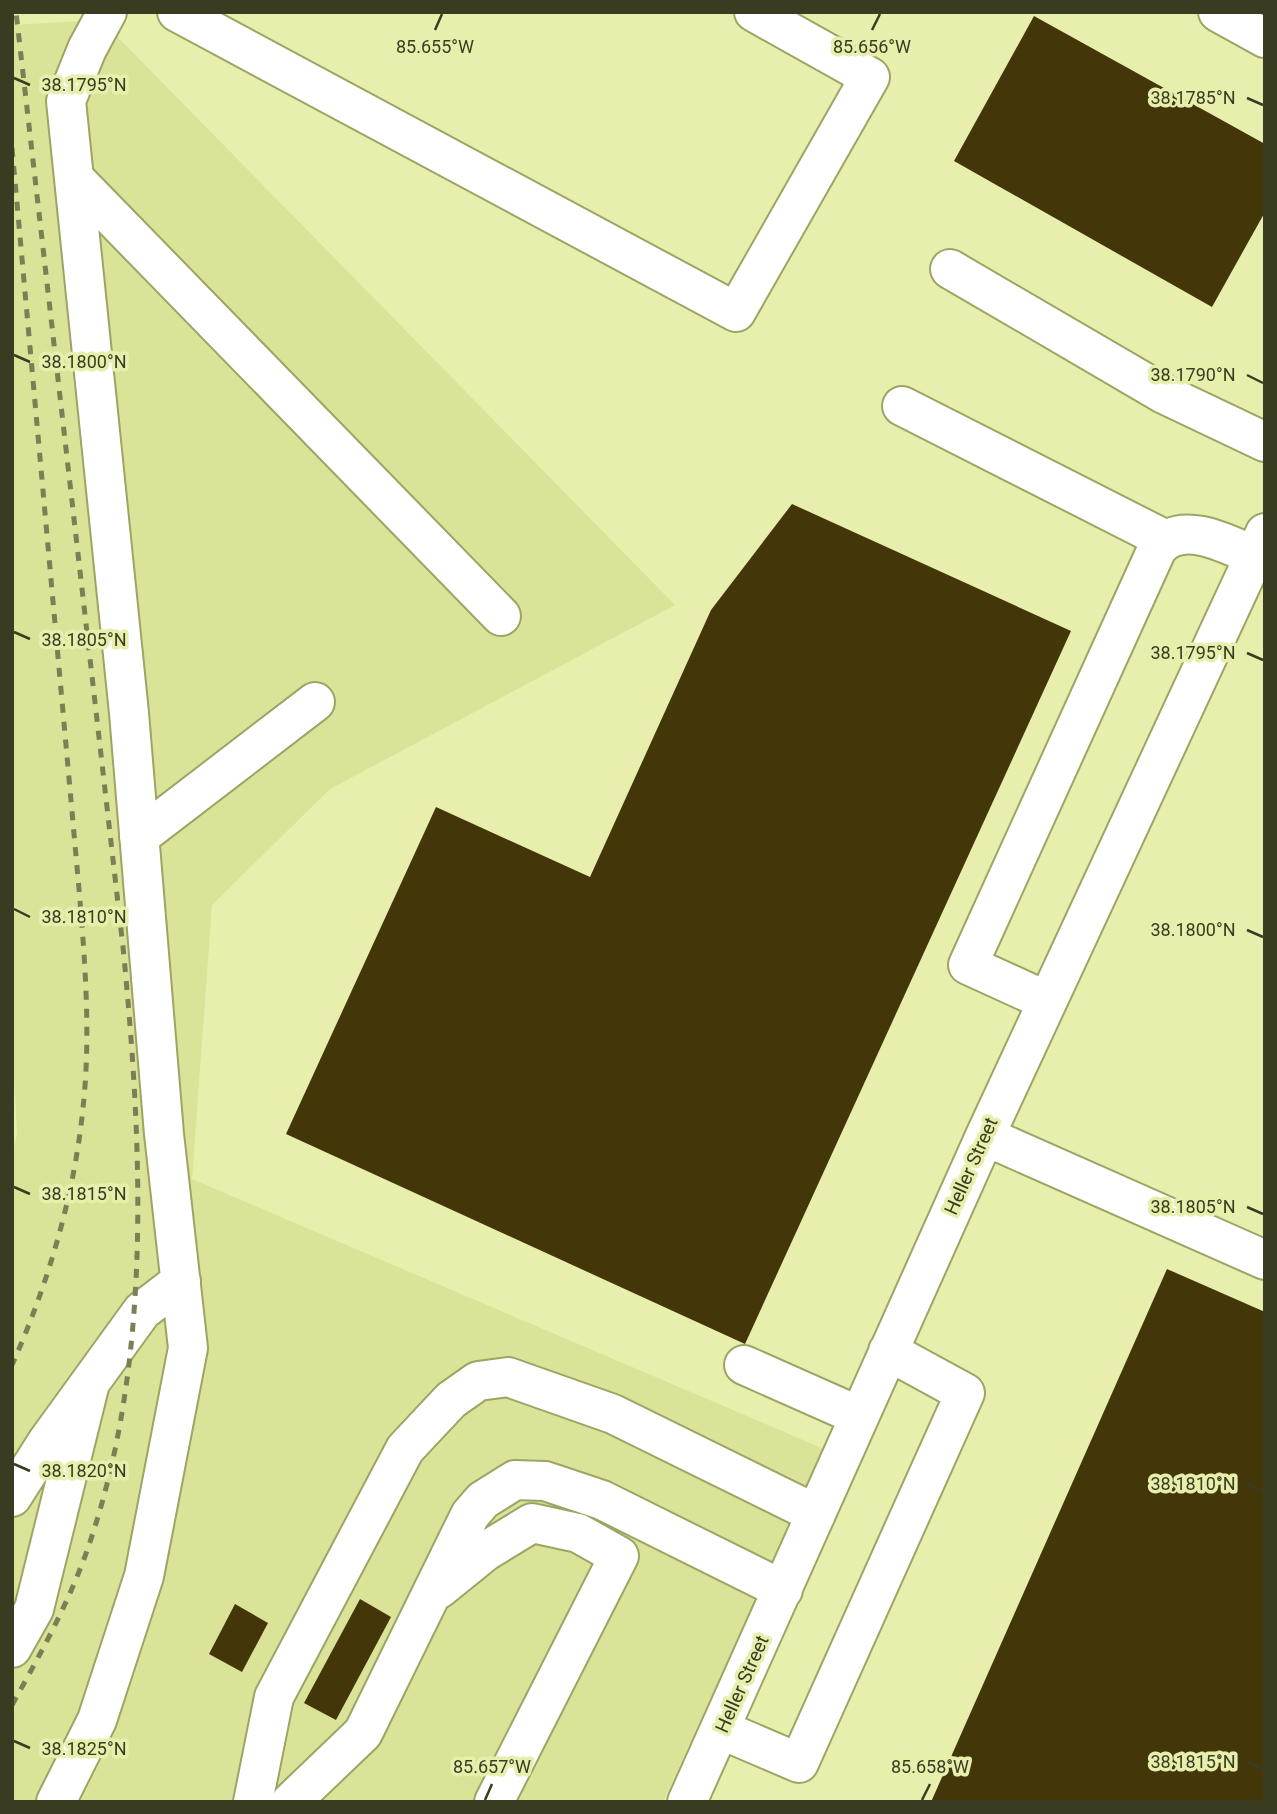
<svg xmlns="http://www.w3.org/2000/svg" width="1277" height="1814" viewBox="0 0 1277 1814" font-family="Roboto,sans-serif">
	<rect width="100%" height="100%" fill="#e8efac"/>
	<path fill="#dbe399" d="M101,20L675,605L330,789L212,905L192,1179L824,1449L663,1802H12V1155L17,1134L12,1039V25Z"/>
	<path fill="#43370a" d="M1034,16L1265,144V212L1212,307L954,161Z
		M792,504L1071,631L745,1344L286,1134L436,807L590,877L711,610Z
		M1167,1269L1265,1312V1802H931Z
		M360,1599L391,1617L336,1720L304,1703Z
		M235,1604L268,1623L242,1672L209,1654Z"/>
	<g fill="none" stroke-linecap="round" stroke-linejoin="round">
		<g stroke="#9da464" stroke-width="42">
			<path id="minor" d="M177,12L736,312L870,77L754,12
				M1218,12L1265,38
				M74,178L501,616
				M950,269L1164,394L1265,442
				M902,406L1164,539
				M139,837L315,702
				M1047,1001L968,965L1157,549C1180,519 1226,543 1254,556
				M985,1136L1265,1260
				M744,1365L859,1416
				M12,1497L47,1442L142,1311L181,1281
				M439,1589L486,1551L532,1523L578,1533L619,1556L494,1802
				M12,1648L34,1609L90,1383
				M722,1730L799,1763L965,1393L888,1351
				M56,1802L97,1720L144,1576L188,1348L164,1134L129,713L66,101L87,49L107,12
				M253,1802L274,1697L405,1449L451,1400L478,1381L508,1377L613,1414L816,1514
				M291,1802L363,1733L470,1515L483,1500L515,1480L545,1481L602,1500L783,1590
				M687,1802L985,1136L1265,533"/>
		</g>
		<use href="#minor" stroke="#fff" stroke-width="38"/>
		<path stroke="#7b7f55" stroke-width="5" stroke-dasharray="9 9" stroke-linecap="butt" d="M12,148L79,889C85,961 91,1036 83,1108C74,1197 48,1284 12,1365
			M12,1705C41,1653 71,1599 90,1542C153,1355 142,1142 123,947L16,12"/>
	</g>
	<path fill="none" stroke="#393c21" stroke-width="2.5" d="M435,30L442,14M872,30L880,14M14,78L30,85M1247,98L1263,105M14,355L30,362M1247,375L1263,383M14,632L30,639M1247,653L1263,660M14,909L30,917M1247,930L1263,937M14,1187L30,1194M1247,1207L1263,1214M14,1464L30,1471M1247,1484L1263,1492M14,1741L30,1748M1247,1762L1263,1769M485,1800L492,1784M922,1800L930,1784"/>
	<g text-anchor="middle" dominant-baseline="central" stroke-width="7" stroke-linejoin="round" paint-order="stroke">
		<g font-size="19" fill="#393c21" stroke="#e8efac">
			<text transform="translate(971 1166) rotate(-66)">Heller Street</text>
			<text transform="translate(742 1684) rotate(-66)">Heller Street</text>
		</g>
	</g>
	<g font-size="18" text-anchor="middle" fill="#393c21" stroke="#e8efac" stroke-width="7" stroke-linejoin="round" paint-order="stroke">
		<text x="435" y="53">85.655°W</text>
		<text x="872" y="53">85.656°W</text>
		<text x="84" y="91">38.1795°N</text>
		<text x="1193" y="104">38.1785°N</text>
		<text x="84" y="368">38.1800°N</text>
		<text x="1193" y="381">38.1790°N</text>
		<text x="84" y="646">38.1805°N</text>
		<text x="1193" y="659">38.1795°N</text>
		<text x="84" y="923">38.1810°N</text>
		<text x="1193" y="936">38.1800°N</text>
		<text x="84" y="1200">38.1815°N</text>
		<text x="1193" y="1213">38.1805°N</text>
		<text x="84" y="1477">38.1820°N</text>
		<text x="1193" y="1490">38.1810°N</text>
		<text x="84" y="1755">38.1825°N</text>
		<text x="1193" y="1768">38.1815°N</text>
		<text x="492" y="1773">85.657°W</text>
		<text x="930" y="1773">85.658°W</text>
	</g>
	<rect width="1277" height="1814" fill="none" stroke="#393c21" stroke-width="28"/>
</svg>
